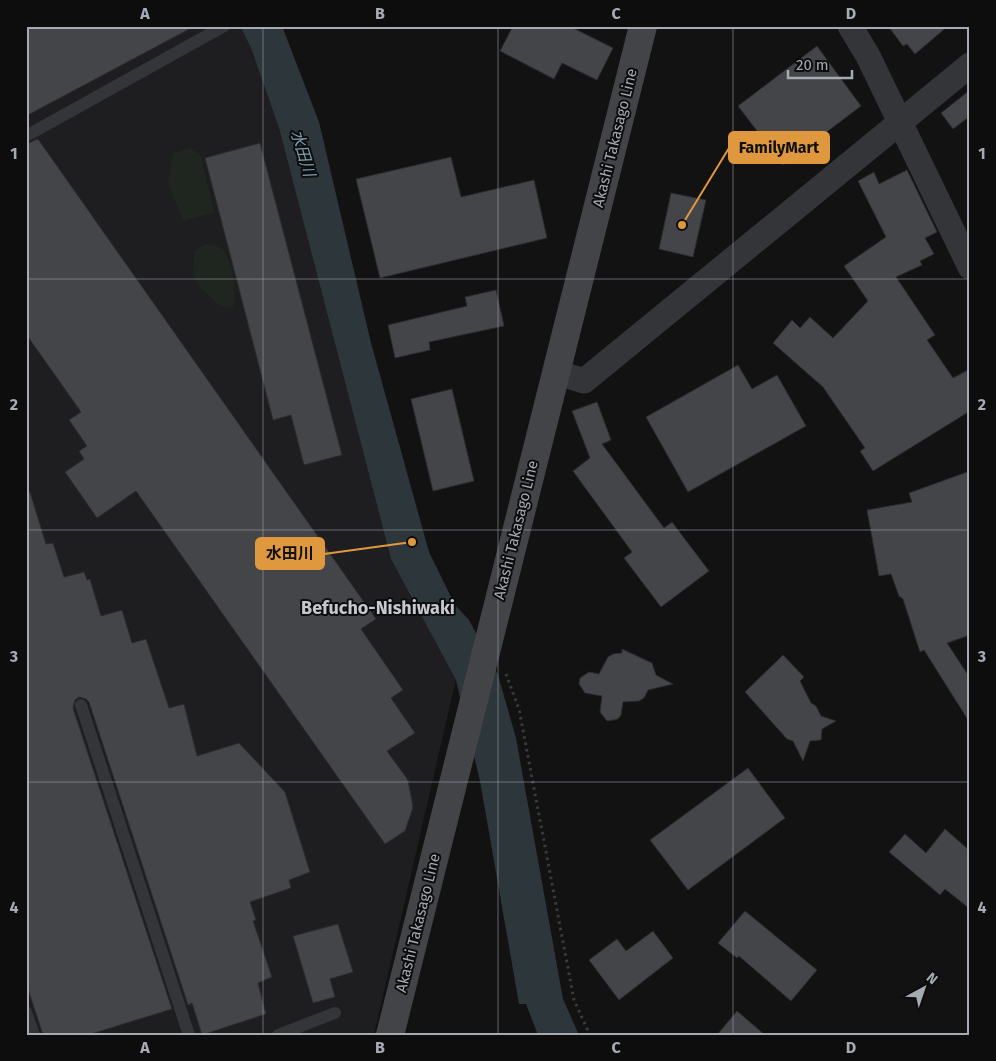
<svg xmlns="http://www.w3.org/2000/svg" width="996" height="1061" viewBox="0 0 996 1061" font-family="'Fira Sans','Noto Sans JP',sans-serif">
	<rect width="100%" height="100%" fill="#121213"/>
	<path fill="#1e1e20" d="M26,26H240L251,48L279,128L391,559L456,679L374,1035H26Z"/>
	<path fill="#1f261f" d="M191,148L201,156L214,212L183,221L168,183L173,153Z
		M206,244C211,245 218,246 222,249C233,258 237,295 233,307L220,306L199,286L193,273L194,251Z"/>
	<path fill="#2d363b" d="M240,26H282L319,122L371,343L429,552L455,605L469,620L498,675L516,738L563,999L579,1035H538L526,1004H519L480,781L456,680L391,559L279,128L251,48Z"/>
	<path fill="#444549" stroke="#2c2c2f" d="M26,26H195L26,116Z
		M513,26H569L613,48L597,80L562,63L554,79L500,51Z
		M888,26H948L915,54L907,44L903,46Z
		M817,46L861,106L783,165L738,106Z
		M970,90V116L953,129L941,113Z
		M38,139L376,619L361,629L403,690L391,698L415,733L387,751L408,780L413,807L405,831L385,844L136,491L97,518L65,472L84,459L79,451L87,446L69,420L81,412L26,334V144Z
		M260,143L342,455L304,465L291,415L273,420L205,158Z
		M451,157L461,197L534,180L547,238L380,278L356,179Z
		M907,170L937,232L925,238L934,254L920,261L922,265L896,277L935,335L927,340L953,378L970,369V411L873,471L860,451L865,448L823,387L773,343L792,320L800,328L810,317L833,338L868,301L844,266L886,237L858,181L874,172L879,184Z
		M671,193L706,200L693,257L659,249Z
		M496,290L504,326L429,342L430,350L395,358L388,325L467,306L465,297Z
		M738,365L752,389L777,375L806,426L688,492L646,417Z
		M452,389L474,481L433,491L411,399Z
		M597,402L611,440L602,444L664,528L672,522L709,571L661,607L624,558L632,552L573,471L590,458L572,411Z
		M970,471V635L947,643L970,678V723L924,650L920,652L903,599L899,596L891,574L879,576L867,510L912,502L909,493Z
		M26,492H30L46,544L53,543L64,577L84,572L87,580L90,579L101,616L122,610L132,643L146,639L169,708L184,704L197,756L239,743L285,792L310,872L289,880L291,888L250,902L256,920L253,921L272,977L258,983L266,1014L202,1035L192,1003L188,1005L89,702L86,699L79,697L75,700L73,708L172,1009L88,1035H43L26,983Z
		M622,649L652,663L656,675L673,684L648,690L644,698L639,701L623,702L621,715L618,719L607,721L600,712L602,696L585,693L579,684L580,678L589,672L599,674L608,657L613,654L622,653Z
		M783,655L804,677L800,681L811,703L816,706L821,716L836,721L822,729L821,740L810,741L803,761L793,741L787,739L745,692Z
		M748,768L785,818L688,890L650,840Z
		M945,829L970,851V909L945,889L940,895L889,852L905,834L926,853Z
		M745,911L817,970L791,1001L739,956L737,958L718,943Z
		M338,924L353,972L330,979L335,997L313,1003L293,936Z
		M653,931L673,958L619,1000L589,960L617,939L626,951Z
		M737,1011L765,1035H717Z"/>
	<g fill="none" stroke-linecap="round" stroke-linejoin="round">
		<path stroke="#393c3f" stroke-width="3" stroke-dasharray="2.5 4" stroke-linecap="butt" d="M506,674L519,709L574,1000L590,1035"/>
		<path stroke="#333538" stroke-width="12" d="M26,136L224,26
			M81,705L189,1035
			M26,1012L34,1035
			M278,1035L335,1013"/>
		<path stroke="#333538" stroke-width="25" d="M850,26L868,56L970,267
			M556,372L584,381L970,65"/>
		<path stroke="#424448" stroke-width="28" d="M390,1035L643,26"/>
	</g>
	<path fill="none" stroke="#a5aab3" stroke-width="1" stroke-opacity="0.55" d="M263,26V1035M498,26V1035M733,26V1035M26,279H970M26,530H970M26,782H970"/>
	<g text-anchor="middle" dominant-baseline="central" stroke-width="4" stroke-linejoin="round" paint-order="stroke">
		<g font-size="15" fill="#a5aab3" stroke="#0d0d0e">
			<text transform="translate(615 138) rotate(-76)">Akashi Takasago Line</text>
			<text transform="translate(516 530) rotate(-76)">Akashi Takasago Line</text>
			<text transform="translate(418 923) rotate(-76)">Akashi Takasago Line</text>
		</g>
		<g font-size="16" font-style="italic" fill="#7e9bab" stroke="#0d0d0e">
			<text transform="translate(303 153) rotate(73)">水田川</text>
		</g>
		<g font-size="18" font-weight="bold" fill="#c5c9cf" stroke="#0d0d0e">
			<text x="378" y="608">Befucho-Nishiwaki</text>
		</g>
	</g>
	<path fill="none" stroke="#e0983e" stroke-width="2" d="M682 225L729 148M412 542L324 554"/>
	<g fill="#e0983e" stroke="#0d0d0e" stroke-width="2">
		<circle cx="682" cy="225" r="5"/>
		<circle cx="412" cy="542" r="5"/>
	</g>
	<g fill="#e0983e" stroke="#e0983e" stroke-width="2">
		<rect x="729" y="132" width="100" height="31" rx="5"/>
		<rect x="256" y="538" width="68" height="31" rx="5"/>
	</g>
	<g font-size="16" text-anchor="middle" font-weight="bold" fill="#111">
		<text x="779" y="153">FamilyMart</text>
		<text x="290" y="559">水田川</text>
	</g>
	<rect width="996" height="1061" fill="none" stroke="#0d0d0e" stroke-width="55"/>
	<g transform="translate(924 988) rotate(40)" stroke="#0d0d0e" stroke-width="4" paint-order="stroke">
	<path d="M0-4L9 19L0 12L-9 19Z" fill="#a5aab3"/>
	<text y="-8" font-size="14" font-weight="bold" text-anchor="middle" fill="#a5aab3">N</text>
	</g>
	<path d="M788 70v8h64v-8" fill="none" stroke="#a5aab3" stroke-width="2.5"/>
	<text x="796" y="70" font-size="15" fill="#a5aab3" stroke="#0d0d0e" stroke-width="4" paint-order="stroke">20 m</text>
	<rect x="28" y="28" width="940" height="1006" fill="none" stroke="#a5aab3" stroke-width="2"/>
	<g font-size="16" text-anchor="middle" font-weight="bold" fill="#a5aab3">
		<text x="145" y="19">A</text>
		<text x="380" y="19">B</text>
		<text x="616" y="19">C</text>
		<text x="851" y="19">D</text>
		<text x="14" y="159">1</text>
		<text x="982" y="159">1</text>
		<text x="14" y="410">2</text>
		<text x="982" y="410">2</text>
		<text x="14" y="662">3</text>
		<text x="982" y="662">3</text>
		<text x="14" y="913">4</text>
		<text x="982" y="913">4</text>
		<text x="145" y="1053">A</text>
		<text x="380" y="1053">B</text>
		<text x="616" y="1053">C</text>
		<text x="851" y="1053">D</text>
	</g>
</svg>
